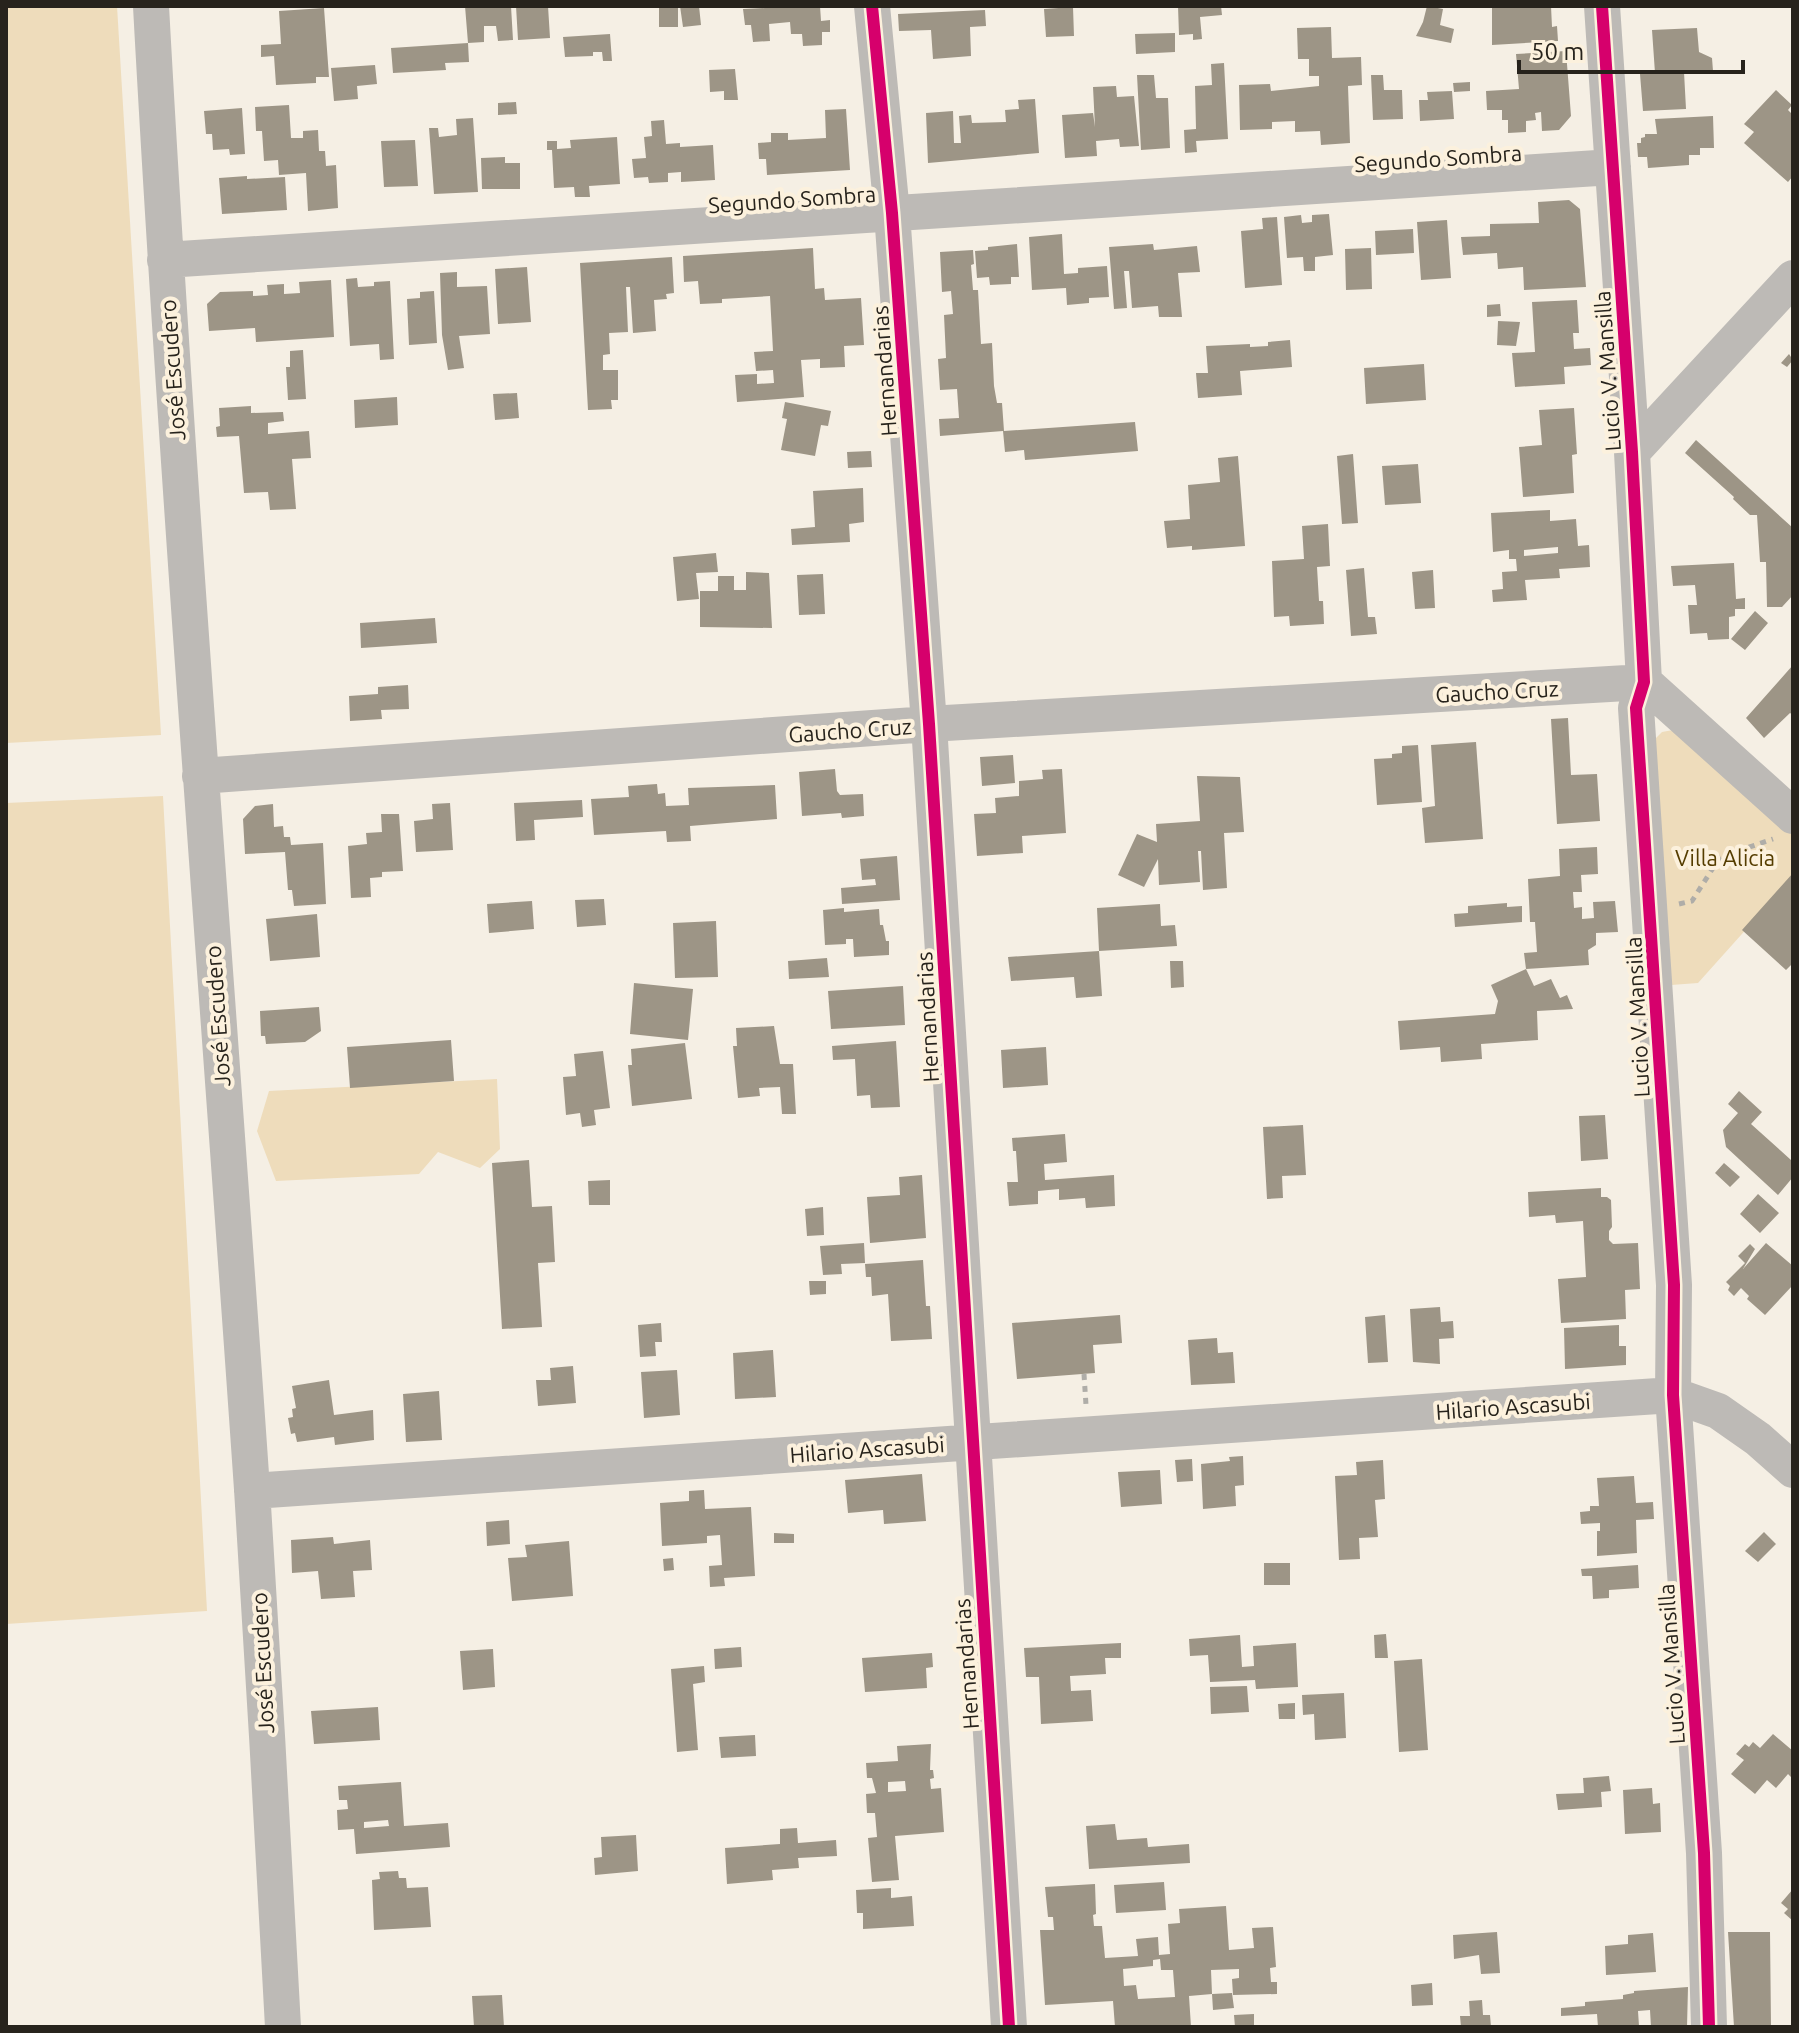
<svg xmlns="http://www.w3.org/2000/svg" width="1799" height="2033" viewBox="0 0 1799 2033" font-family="Ubuntu,sans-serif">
	<rect width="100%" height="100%" fill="#f5efe4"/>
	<path fill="#eedcbb" d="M6,6H117L161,735L6,743Z
		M1673,730L1793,832V877L1698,983L1671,985L1655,739L1662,732Z
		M163,796L207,1611L6,1624V803Z
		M497,1079L500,1149L480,1168L438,1152L419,1174L276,1181L257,1131L269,1091Z"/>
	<path fill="#9d9586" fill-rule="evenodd" d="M465,6H511L513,40L498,41L496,26H484V42L468,43Z
		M516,6H548L550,38L518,40Z
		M659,6H678V27H659Z
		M680,6H699L701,25L683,27Z
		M765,6H820L821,21L830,20V32H822V45L803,46L802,34H791L790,22L769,24L770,41L753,42L751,25H745L743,9L765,8Z
		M1178,6H1221L1222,15L1200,17L1202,39L1193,40V34L1179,35Z
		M1427,6L1443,9L1440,25L1454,29L1451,43L1416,36L1423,22Z
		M1492,6H1551L1552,27L1557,26L1558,41L1492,45Z
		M1073,7L1074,36L1046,37L1044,9Z
		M324,8L329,77H316V83L276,85L274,56L261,57V45L281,44L279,11Z
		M985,10L986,26L970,27L971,56L933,59L931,30L899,31L898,14Z
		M1331,27L1332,58L1361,57L1362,85L1348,86L1350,143L1321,145L1320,131L1295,132V121L1272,122V129L1240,130L1239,85L1270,84L1271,91L1319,86V76H1309V59H1298L1297,28Z
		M1697,28L1699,52L1712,58L1713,71L1684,72L1686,109L1643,111L1640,74L1655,73L1652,30Z
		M1175,33V52L1136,54L1135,34Z
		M610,34L612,61H603L602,52H593V56L565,57L563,37Z
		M468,43L469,62L445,63L446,70L393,73L391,48Z
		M1566,51L1571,116L1559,130L1542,131L1541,112L1535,113L1536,120L1526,121V132L1508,133V120H1502V110H1487L1486,91L1519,89L1516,54Z
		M1224,63L1228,139L1196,141L1197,152L1185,153L1184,130L1196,129L1195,86L1212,85L1211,64Z
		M375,65L377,84L357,86L358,99L334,101L331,68Z
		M735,69L738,100H724V91L710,92L709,70Z
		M1137,75H1154L1156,98H1168L1170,148L1141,150Z
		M1371,75H1383L1384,90H1402L1403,119L1373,120Z
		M1470,82V91L1454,92L1453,83Z
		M1116,86L1117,97L1134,96L1139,146L1120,147L1119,139L1096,141L1097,156L1065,158L1062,115L1093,113L1095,127L1093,87Z
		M1776,90L1792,105L1788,110L1793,115V176L1788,182L1744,143L1754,132L1744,124Z
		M1452,91L1454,119L1420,121L1419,100H1428L1427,92Z
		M1035,99L1039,153L928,163L926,113L953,111L954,143H961L959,116L971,115L972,123L1006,122L1005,110L1019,109L1018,100Z
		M516,102L517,114L498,115V103Z
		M289,105L291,138H303V131L318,130L319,151H325L326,166L336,165L338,208L308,211L306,173L279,175L278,160L264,161L262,131H256L255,107Z
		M242,108L245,154L230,155L229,149L213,150L212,134H206L204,111Z
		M846,109L850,170L767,175L766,159H759L758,143L771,142V133H788V140L826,138L825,110Z
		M1713,116L1714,148H1700V155H1689V165L1648,168L1647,157H1638L1637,143H1641V138L1645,137V134H1657L1655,119Z
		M473,118L478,192L434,194L429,128H438L439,137L457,135L456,119Z
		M664,120L666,144L680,143V147L713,145L715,180L681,182V172L668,173V182L649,183L648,177L634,178L632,159L646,158L644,137L652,136L651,121Z
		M617,137L620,184L589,186L590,197H575L574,187L554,188L552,150H547V141H557V149L571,148L570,140Z
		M415,140L418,186L384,187L381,141Z
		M505,157V163H520V189H482L481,158Z
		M247,176V179L285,177L287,210L222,214L219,178Z
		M1569,200L1580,209L1586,287L1524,290L1523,267L1498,269L1497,253L1463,255L1461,237L1490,236V224L1539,223L1538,202Z
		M1329,214L1333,255L1315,257V271H1304L1303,257L1287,258L1284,217L1301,215L1302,223L1312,222V215Z
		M1277,217L1282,285L1245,288L1241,231L1263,229L1262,218Z
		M1447,220L1451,278L1421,280L1417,222Z
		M1413,229L1414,253L1376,255L1375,231Z
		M1062,234L1064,274L1078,273V268L1107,266L1109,297L1089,298V303L1067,305L1066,288L1032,290L1029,237Z
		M1017,244L1019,277H1011V284L990,285L989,277L977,278L975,251L988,250V247Z
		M1153,244L1154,250L1197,246L1200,272L1178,273L1182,317H1159L1158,306L1132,308L1129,271H1124L1127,308L1114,309L1109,247Z
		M813,248L815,289L824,288L825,300L861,298L864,345L844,346L845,367L820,368V359L801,360L804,397L737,402L735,375L757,374V384L774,383L773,370L756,371L754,352L773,351L770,296L722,299V303L700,304L698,281L684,282L683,256Z
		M1371,248L1372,289L1346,290L1345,249Z
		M973,250L974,264L971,265L973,290H978L981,344L992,343L994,386L997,403H1002L1004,431L1135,422L1138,451L1025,460L1024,450L1005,452L1003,431L940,436L939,419L959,418L957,389L940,390L938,359L946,358L944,315L953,314L951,291L942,292L940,252Z
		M672,257L674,293L666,294L667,299L654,300L656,331L633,333L630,287H626L628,332L609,333L610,354L603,355V370H618V400H611L612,409L588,410L580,263Z
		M527,267L531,322L498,324L495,269Z
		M457,272V287L487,286L490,334L459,336L464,368L448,370L442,335L440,273Z
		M357,278L358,287L374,286V282L390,281L394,359L380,360L379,344L350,346L346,279Z
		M331,280L334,337L256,342L255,328L209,331L207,304L220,292L253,291V296L268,295L267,285L284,284V294L300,293L299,282Z
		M434,291L437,343L409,345L407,299L420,298V292Z
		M1577,300L1579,333H1573L1574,349L1590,348L1591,365L1564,367L1565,384L1515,387L1512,353L1535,352L1532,302Z
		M1500,304L1501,316L1487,317V305Z
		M1498,321L1520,322L1516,346L1497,345Z
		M1290,340L1292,367L1240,371L1242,395L1198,398L1196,373H1208L1206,346L1250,344V347L1268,346V342Z
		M303,350L306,399L288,400L286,367H290V351Z
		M1789,354L1793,360L1787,367L1781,363Z
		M1424,364L1426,400L1366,404L1364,368Z
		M517,393L519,418L495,420L493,394Z
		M397,397L398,425L355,428L354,400Z
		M785,402L831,411L828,426L821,425L815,456L781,450L787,419L782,418Z
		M251,406V413L283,412L284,421L268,423V434L309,431L311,458L292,459L296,509L270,510L268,492L244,493L239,436L217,437L216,427L220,426L219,408Z
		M1574,408L1577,454L1572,455L1574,493L1523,497L1519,447L1542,445L1539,410Z
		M1696,440L1793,528V595L1782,607H1767L1766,562H1760L1757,515H1750L1733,499L1734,497L1685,453Z
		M871,451L872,467L848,468L847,452Z
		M1353,454L1358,523L1342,524L1337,456Z
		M1238,456L1245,546L1192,550V546L1167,548L1164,521L1190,519L1188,485L1220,482L1218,458Z
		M1418,464L1421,503L1385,505L1382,466Z
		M863,488L864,522L849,524L850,542L792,545L791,529L815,527L813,491Z
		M1550,510V521L1576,519L1578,546L1589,545L1590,567L1559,569L1560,578L1525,580L1527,600L1493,602L1492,590L1503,589L1502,572L1517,571L1516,559H1509V550L1493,552L1491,513ZM1558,547V553L1524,556V550Z
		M1328,524L1330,566L1317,567L1319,601H1323L1324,624L1290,626L1289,616L1274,617L1272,561L1304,559L1302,526Z
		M716,553L718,572L696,573L699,599L677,601L673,557Z
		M1734,563L1736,599L1745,598V609H1735V616L1729,617V639L1708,640L1707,633L1690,634L1688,605H1697L1695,585L1673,586L1671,566Z
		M1364,568L1368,617H1375L1377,634L1351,636L1346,570Z
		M1433,570L1435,608L1415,609L1412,572Z
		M746,572L769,573L772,628L700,627V591H718V576H734V590H746Z
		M823,574L825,614L799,615L797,575Z
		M1755,611L1768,623L1745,650L1731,639Z
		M435,618L437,643L361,648L360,623Z
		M1793,665V715L1790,713L1764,738L1746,718Z
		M408,685L409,709L381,710L382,719L350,721L349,696L378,694V687Z
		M1568,718L1571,775L1597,774L1600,821L1557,824L1551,719Z
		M1476,742L1483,839L1425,843L1422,808L1435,806L1431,745Z
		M1418,745L1422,802L1377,805L1374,759L1392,758V754L1402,753V746Z
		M1013,755L1015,783L982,786L980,757Z
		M835,769L837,791L840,795L863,794L864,816L842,818L841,813L802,816L799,772Z
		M1062,769L1066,833L1022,836L1023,853L977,856L974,814L996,813L995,798L1019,796V781L1043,779L1042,770Z
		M1197,776L1240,777L1244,832L1224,833L1227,888L1203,890L1201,851H1198L1200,882L1159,885L1158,859L1144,887L1118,875L1137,834L1157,842L1156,824L1200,821Z
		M657,784L658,794L665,793L666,806L689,805L688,788L775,785L777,819L690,826L691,841L667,842L666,831L594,835L591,799L629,797L628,786Z
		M582,800L583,817L534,820L535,840L516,841L514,803Z
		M450,803L453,850L416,852L414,821L433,819L432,804Z
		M273,804L274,827L283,826L284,837H290L291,845L323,843L326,904L294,906L292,890H288L285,852L245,854L243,819L255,806Z
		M381,814H399L403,871L382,872V877L370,878L371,897L351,898L348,846L367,844L366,833L382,832Z
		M1597,847L1598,874L1581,875L1582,892H1573L1574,908L1582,907V919L1594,918L1593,902L1615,901L1618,932L1596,933V945L1588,950L1589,965L1526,969L1534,986L1551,979L1560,998L1567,995L1573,1009L1537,1011L1538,1040L1481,1044L1482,1059L1441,1062L1440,1047L1400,1050L1398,1021L1495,1014L1498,1001L1491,985L1526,969L1524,953L1537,952L1535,922H1530L1528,879L1560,876L1559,849Z
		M897,856L900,900L842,904L841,888L876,885L875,879L862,880L860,859Z
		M1793,873V963L1786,970L1742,930Z
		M604,899L606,925L577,927L575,900Z
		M532,901L534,929L489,933L487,904Z
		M1507,903V907L1522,906V922L1455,927L1454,914L1468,913V906Z
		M1160,904L1161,926L1175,925L1177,946L1099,951L1097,908Z
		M844,908V912L879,909L880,925H883L886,941H889V955L854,957L853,939H846V944L825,945L823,910Z
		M317,914L320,957L270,961L266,919Z
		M716,921L718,977L675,978L673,923Z
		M1099,951L1102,996L1076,998L1074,977L1011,981L1008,957Z
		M827,958L829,977L789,979L788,961Z
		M1170,961H1183L1184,987L1171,988Z
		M634,983L693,989L688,1040L630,1034Z
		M903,986L905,1025L831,1029L828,991Z
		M319,1007L321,1031L305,1042L266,1044L265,1036H261L260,1011Z
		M774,1026L780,1064H793L796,1114H782L780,1087L759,1088L760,1096L738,1098L733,1046H737L736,1028Z
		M451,1040L454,1081L350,1088L347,1047Z
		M896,1041L900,1107L871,1108L870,1095L857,1096L855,1059L833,1060L832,1046Z
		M685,1043L692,1099L632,1106L628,1065H632L631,1049Z
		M1046,1047L1048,1085L1003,1088L1001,1050Z
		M603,1051L610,1108L594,1110L596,1125L582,1127L580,1113L566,1115L563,1077L576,1076L574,1054Z
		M1739,1091L1762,1112L1751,1124L1791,1160L1793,1157V1177L1778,1195L1726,1147L1723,1130L1738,1113L1728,1104Z
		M1605,1115L1608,1159L1581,1161L1579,1116Z
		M1303,1125L1306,1175L1282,1176L1283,1198L1267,1199L1263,1127Z
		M1065,1134L1067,1162L1044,1164L1045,1180L1114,1175L1115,1206L1086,1208L1085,1198L1059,1200V1189L1038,1191V1204L1009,1206L1007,1182H1018L1016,1151H1013L1012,1138Z
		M529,1160L532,1207L552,1206L555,1262L538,1263L542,1327L502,1329L492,1163Z
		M1724,1163L1740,1177L1730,1187L1715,1173Z
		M922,1175L926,1238L870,1243L867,1197L900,1195L899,1177Z
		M610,1180V1205H589L588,1181Z
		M1601,1188V1197H1607L1611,1200L1612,1227L1609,1231V1240L1613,1244L1638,1243L1640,1289L1625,1290L1626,1319L1561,1323L1558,1279L1586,1277L1583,1221L1556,1223L1555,1215L1529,1217L1528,1192Z
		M1758,1194L1779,1213L1760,1233L1740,1214Z
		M823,1207L824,1235L807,1236L805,1209Z
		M864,1243L865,1263L841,1264L842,1274L823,1275L820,1246Z
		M1766,1243L1793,1266V1285L1765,1315L1747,1299L1749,1296L1741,1288L1734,1296L1728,1290L1730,1286L1726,1282L1745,1263L1738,1256L1750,1244L1755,1249L1743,1269Z
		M923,1260L926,1306H930L932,1339L891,1341L888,1294L872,1296L871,1277H866L865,1264Z
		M809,1281H826V1294L810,1295Z
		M1440,1307L1441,1322L1453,1321L1454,1338L1439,1339L1440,1364L1413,1362L1410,1309Z
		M1120,1315L1122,1343L1093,1345L1095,1373L1017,1379L1012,1323Z
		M1385,1315L1388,1362L1368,1363L1365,1317Z
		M661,1323L662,1342H655L656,1356L640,1357L638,1325Z
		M1619,1325V1346H1626V1365L1565,1369L1564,1328Z
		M1217,1338L1218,1353L1233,1352L1235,1383L1191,1385L1188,1340Z
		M773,1350L776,1397L735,1399L733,1353Z
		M573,1366L576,1403L538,1406L536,1380H551L550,1368Z
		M677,1370L680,1415L644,1418L641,1372Z
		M329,1380L334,1415L373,1410L374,1440L335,1445L334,1437L297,1442L295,1433L291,1434L288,1418L293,1417L292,1409L296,1408L292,1386Z
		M439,1391L442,1440L406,1442L403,1394Z
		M1243,1456L1244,1485L1235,1486L1236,1506L1203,1509L1201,1464L1230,1461L1229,1457Z
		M1192,1459L1193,1481L1177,1482L1175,1460Z
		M1383,1460L1385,1499L1375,1500L1378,1537L1359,1538L1360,1559L1339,1560L1335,1476L1357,1475L1356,1462Z
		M1160,1470L1162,1504L1121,1507L1118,1472Z
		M922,1474L926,1521L884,1524L883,1510L848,1513L845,1480Z
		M1634,1476L1636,1503L1653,1502L1654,1519L1636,1520L1637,1553L1597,1556V1531H1600V1523L1581,1524L1580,1512L1590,1511V1506H1599L1597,1478Z
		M704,1490L705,1509L751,1507L755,1576L724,1578L725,1586L710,1587L709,1566L722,1565L720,1535L707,1536V1543L662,1546L660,1503L689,1501V1491Z
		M509,1520L510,1544L487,1546L486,1522Z
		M1764,1532L1776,1544L1758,1562L1745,1551Z
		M774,1533L794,1534V1543H774Z
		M333,1537L334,1544L370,1540L372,1570L353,1571L355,1597L321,1599L318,1571L292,1573L291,1540Z
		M569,1541L573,1596L512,1601L508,1558L527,1557L525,1545Z
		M673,1558L674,1570L664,1571L663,1559Z
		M1264,1563H1290V1585H1264Z
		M1638,1565L1639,1588L1609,1590V1598L1593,1599L1592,1576H1582L1581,1569Z
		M1386,1634L1388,1658H1375L1374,1635Z
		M1240,1635L1242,1667L1254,1666L1253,1646L1296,1643L1298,1687L1256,1689L1255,1680L1210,1682L1208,1655L1190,1656L1189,1639Z
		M1121,1643V1658H1105L1106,1674L1070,1676L1071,1691L1091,1690L1093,1721L1041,1724L1039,1677H1026L1024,1648Z
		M741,1647L742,1667L715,1669L714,1649Z
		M493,1649L495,1687L463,1690L460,1651Z
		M932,1653L933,1667L926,1668L927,1688L865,1692L862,1658Z
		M1422,1659L1428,1750L1399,1752L1394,1661Z
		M704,1666L705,1682L693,1684L698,1750L677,1752L671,1669Z
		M1247,1686L1249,1712L1211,1714L1210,1687Z
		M1344,1693L1346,1738L1315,1740L1314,1714L1303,1715L1302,1695Z
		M1295,1703V1719H1279L1278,1704Z
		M378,1707L380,1740L314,1744L311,1711Z
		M1773,1734L1793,1751V1779L1788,1774L1776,1788L1767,1780L1755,1794L1731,1774L1744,1760L1736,1754L1745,1744L1749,1747L1753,1742L1760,1748Z
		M755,1735L756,1756L721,1758L719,1737Z
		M931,1744L930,1770H933L934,1778L930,1779L931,1789L941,1788L944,1832L895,1836L899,1880L872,1882L868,1838L877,1837L875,1813H867L866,1794L876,1793L872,1778H867L866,1763L898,1761L897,1746ZM905,1781L906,1791L888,1792V1782Z
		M1609,1776L1611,1791L1601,1792L1602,1807L1558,1810L1556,1794L1584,1793L1583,1778Z
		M401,1782L404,1826L448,1823L450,1847L356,1854L354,1829L338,1830L337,1810L348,1809L347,1800H339L338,1786ZM388,1820L389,1826L364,1828V1822Z
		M1652,1788L1653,1804L1660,1803L1661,1832L1625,1834L1623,1790Z
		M1115,1824L1117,1840L1147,1838L1148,1847L1189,1844L1190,1863L1089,1869L1086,1826Z
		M797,1828L798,1843L836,1840L837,1856L798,1858L799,1868L772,1870L773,1880L727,1884L725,1848L780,1844V1829Z
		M636,1835L638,1871L595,1875L594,1858L602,1857L601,1837Z
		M398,1871L399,1878H406L407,1888L428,1887L431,1927L374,1930L372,1880L380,1879L379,1872Z
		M1164,1882L1166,1910L1116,1913L1114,1885Z
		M1095,1884L1096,1914L1093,1915L1094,1926H1102L1105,1958L1138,1956L1136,1939L1158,1937L1159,1955L1170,1954L1168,1924L1180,1923L1179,1909L1226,1906L1229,1950L1254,1948L1252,1928L1273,1927L1276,1967L1270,1968L1271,1982H1277V1994L1233,1995L1232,1979L1239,1978V1969L1211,1970L1212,1994L1189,1996L1191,2027H1115L1113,2001L1045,2005L1040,1930H1054L1053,1917H1048L1045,1887ZM1160,1959L1161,1970H1173L1175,1997L1138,1999L1136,1985L1124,1986L1123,1969L1153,1966V1960Z
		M891,1888V1898L912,1896L914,1926L863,1929V1913H857L856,1890Z
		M1793,1889V1921L1784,1913L1788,1909L1781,1903Z
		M1497,1932L1500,1973L1481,1974L1479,1955L1454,1959L1453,1935Z
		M1728,1932H1770L1771,2027H1734Z
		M1653,1933L1656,1972L1606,1975L1605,1946L1628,1944V1935Z
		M1432,1983L1433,2005L1412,2006L1411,1985Z
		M1688,1987L1687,2027H1651L1650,2010L1638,2011L1639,2026L1632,2027H1598L1597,2014L1561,2016V2008L1585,2006V2002L1623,1999V1995L1634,1993V1991Z
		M1232,1993L1234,2008L1213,2010L1212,1994Z
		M502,1995L504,2027H474L472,1996Z
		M1482,2000L1483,2015H1490L1491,2027H1461L1460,2016H1470L1469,2001Z
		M1254,2014V2027H1235L1234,2015Z"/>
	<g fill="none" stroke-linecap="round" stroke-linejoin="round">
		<path stroke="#afada8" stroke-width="5" stroke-dasharray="6 6" stroke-linecap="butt" d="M1679,904L1692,901L1720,857L1773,839
			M1084,1374L1086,1405"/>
		<path stroke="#bdbab6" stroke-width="36" d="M151,6C178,501 218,994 252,1489C264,1668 273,1848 283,2027
			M872,6L892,213L929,724L1009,2027
			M1602,6L1632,452L1644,682L1636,708L1674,1285L1673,1395L1704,1853L1709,2027
			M165,260L1613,167
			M1632,452L1793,278
			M200,776L929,724L1644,682L1793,816
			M252,1491L1673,1395L1718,1411L1758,1439L1793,1470"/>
		<g stroke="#fcf1dd" stroke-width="17">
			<path id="cycleway" d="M872,6L892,213L929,724L1009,2027
				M1602,6L1632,452L1644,682L1636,708L1674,1285L1673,1395L1704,1853L1709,2027"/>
		</g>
		<use href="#cycleway" stroke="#d6006c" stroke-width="12"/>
	</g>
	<g text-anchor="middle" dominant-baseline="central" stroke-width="8" stroke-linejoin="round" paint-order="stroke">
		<g font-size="22" fill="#27231c" stroke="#fcf1dd">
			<text transform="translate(1438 158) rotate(-4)">Segundo Sombra</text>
			<text transform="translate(792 199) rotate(-4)">Segundo Sombra</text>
			<text transform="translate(172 370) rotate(-94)">José Escudero</text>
			<text transform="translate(884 371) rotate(-94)">Hernandarias</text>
			<text transform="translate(1607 371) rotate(-94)">Lucio V. Mansilla</text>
			<text transform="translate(1497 691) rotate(-3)">Gaucho Cruz</text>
			<text transform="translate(850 730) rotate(-4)">Gaucho Cruz</text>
			<text transform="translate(217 1016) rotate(-94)">José Escudero</text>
			<text transform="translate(927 1017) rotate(-93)">Hernandarias</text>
			<text transform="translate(1637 1017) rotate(-93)">Lucio V. Mansilla</text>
			<text transform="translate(1513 1406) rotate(-4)">Hilario Ascasubi</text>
			<text transform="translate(867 1449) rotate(-4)">Hilario Ascasubi</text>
			<text transform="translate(262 1663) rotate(-93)">José Escudero</text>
			<text transform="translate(966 1664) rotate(-94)">Hernandarias</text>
			<text transform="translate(1671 1664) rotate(-94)">Lucio V. Mansilla</text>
		</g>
		<g font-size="22" fill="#553d00" stroke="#fcf1dd">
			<text x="1725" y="857">Villa Alicia</text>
		</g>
	</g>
	<rect width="1799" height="2033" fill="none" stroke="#27231c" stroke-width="16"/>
	<path d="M1519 60v12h224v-12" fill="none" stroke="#27231c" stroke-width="4"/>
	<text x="1531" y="60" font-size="24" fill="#27231c" stroke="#fcf1dd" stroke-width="6" paint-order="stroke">50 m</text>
</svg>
